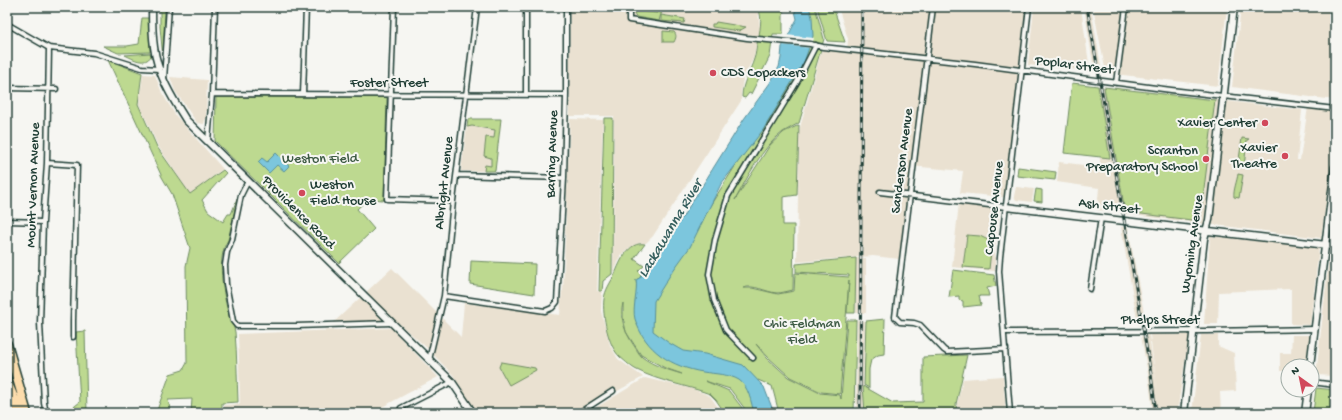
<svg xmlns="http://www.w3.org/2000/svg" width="1342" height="420" viewBox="0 0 1342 420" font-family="'Gochi Hand',sans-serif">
	<rect width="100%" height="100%" fill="#f6f6f2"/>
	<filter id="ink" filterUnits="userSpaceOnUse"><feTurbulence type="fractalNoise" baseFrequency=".025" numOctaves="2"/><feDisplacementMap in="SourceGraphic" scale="8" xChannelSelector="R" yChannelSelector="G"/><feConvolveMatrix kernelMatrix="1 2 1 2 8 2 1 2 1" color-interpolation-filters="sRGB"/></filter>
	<g filter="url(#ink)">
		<path fill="#eae1d1" d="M570,7H634V13L636,17L658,21L663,7H756L758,12L760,28L754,57L743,79L741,93V101L653,236L646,243H640L632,246L626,251L621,256L613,274L614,116H570Z
			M638,7H658L657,13L637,11Z
			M838,7H1026L1018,74L1004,197L960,193L963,171L911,166L900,259L873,256L797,262L799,131L822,49L847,52L848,39Z
			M1034,7H1081L1090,71L1028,65Z
			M1084,7H1091L1102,72L1094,70Z
			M1093,7H1227L1218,86L1106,73Z
			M1241,7H1335V100L1232,87Z
			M143,74L155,75L162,93L176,116L223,169L190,194L158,146L139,104Z
			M170,77L207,80L206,117L204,124L197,123L175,91Z
			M1098,86L1302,110L1297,160H1300L1308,107L1335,111V140L1321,238L1125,214L1124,212L1097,210L1099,188L1057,182L1059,162L1100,167V157L1110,158Z
			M468,119H501L495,171H461Z
			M570,119L603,120L597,291L602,292L601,311L610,345L618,359L643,377L577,413H477L453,375L426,347L396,321L333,323L392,268L461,337L464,303L560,315L562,291H563Z
			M1016,187L1034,189L1032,202L1016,200L1014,196Z
			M959,203L1000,208L995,249V271L952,267Z
			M1121,227H1128L1146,324L1138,325Z
			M1210,236L1319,248L1310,325L1291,324V289L1219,292L1218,324H1204Z
			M1330,250L1335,251V376L1316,375Z
			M856,258H866V313H856Z
			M857,320L865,321L863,386L865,413H856Z
			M391,328L438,377L371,413H224V405L240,404L238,334Z
			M1149,335L1157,389L1150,335H1189L1177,413H1160L1159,406V413H1153L1148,374L1141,336Z
			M1201,335H1218V346L1234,353L1236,391L1220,392L1221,413H1192Z
			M1292,335H1310L1305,366H1288V371H1280V353H1291Z
			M1003,376L1006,413H958L957,404L963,379Z
			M645,378L693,389L710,396L722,413H587Z"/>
		<path fill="#bdd990" stroke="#6e8b62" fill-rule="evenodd" d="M160,7H165L163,58L160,27Z
			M634,7H638V11L657,13L658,7H663L659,21L636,17L634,13Z
			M758,7H783V34H773L770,56L751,94L749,93L745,98L742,97C742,83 750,72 754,59C756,54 756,49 757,44C760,31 763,19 758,7Z
			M802,7H815L824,39L799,123C794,126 788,129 783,132C761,148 748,177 735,200L770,145L784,132L799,125L797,195L783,197V225H794L793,290C788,291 782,293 777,293C765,292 754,284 743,288H752L778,294L794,291L795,273L849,277V275L796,272V264L856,258L855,313H847L849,280L840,394L821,392L790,377L768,357L756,344L767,358L788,377L820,393L840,395L841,399L847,320H856L854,413H779L772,386L758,380L757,383L762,413H748L730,389L705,381L729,391L746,413H725L716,400L710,394C686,385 660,382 637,370C632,368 625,361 620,357C608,346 602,315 604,299C605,290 611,282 615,274C620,262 628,241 645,244L634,259L644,266L638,271L641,273L640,274L641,277L636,280L637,287L708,209L770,111ZM623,303V317L626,332L641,355L665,368L682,374C668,370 654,366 642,357C639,354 637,350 635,347C626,334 619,319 623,303Z
			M817,7H833L845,42L827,41Z
			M661,15L685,19L684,23L661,21Z
			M142,18H149L150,52L118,53L103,46H127L139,44Z
			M716,22L746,27L739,31L712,27V24H715Z
			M663,31L674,32C677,35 676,38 674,42H663Z
			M150,53L151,56C145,66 133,59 125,55Z
			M108,60L142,73L138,104L157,147L190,194L223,170L226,173L202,200L208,211L223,222L228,214H231L238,197L228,240C216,258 223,292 228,312C230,319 234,325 235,332C237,355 237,379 238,402L222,403V413H191L192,399L168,400L171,413H156L170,374L183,370L187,363L186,266L190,248L172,194L162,177Z
			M1072,83L1098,86L1110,158L1064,153Z
			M1104,87L1215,100L1200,221L1125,212Z
			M216,97H387L384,200L368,199L357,209L374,229L339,263L215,141Z
			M604,118H613L612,274L603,281L602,291H599Z
			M468,119H501L495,171H484L485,165L491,166V158L484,156L486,137L494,138L495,130L472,126L467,127Z
			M1242,138L1249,139L1247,140L1244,167H1238Z
			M1018,167L1056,172L1055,180L1017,176Z
			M1238,174L1243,175L1239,198L1234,197C1233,191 1237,181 1238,174Z
			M1036,189L1042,190V202L1034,201Z
			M967,235L980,236L992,242L989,269L963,267Z
			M471,261L535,264L534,294L470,284Z
			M953,270L994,275L996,286L987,288L989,296H979L981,305L963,307V301L959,300V296L949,297Z
			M885,319L884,354L878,355L871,360L869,369V388L864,385L866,321Z
			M85,331L87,413H66L80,402L76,332Z
			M967,355L956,404L957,413H865L863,386L893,403L923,402V357Z
			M501,362L535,368L536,370L509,385L499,367Z
			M1316,388L1335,390V406L1327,413H1313Z"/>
		<path fill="#7cc6dd" stroke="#578f99" d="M794,7H809L812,17L813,36L804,62L763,130L721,184L690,247L672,272L654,301L653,331L669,343L683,351L705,354L743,365L764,387L774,413H754C751,402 749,387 739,380C729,374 715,374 703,372C672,367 645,351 635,319C632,308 638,292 636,280L641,277V273L644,274L660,253L744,119L770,83L779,67L781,58L782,47L797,19Z
			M276,153L289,166L284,171L277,165L269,173L258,162L262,158L267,162Z"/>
		<path fill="#f6f6f2" d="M786,35L814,38L811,48L781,45Z"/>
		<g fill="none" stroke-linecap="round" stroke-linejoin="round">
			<g stroke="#1f3d34" stroke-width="7">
				<path id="street" d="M394,7L387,199L453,201
					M629,7V20L747,38L810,44L823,47L975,64L1171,90L1335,109
					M933,7L895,317L900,322L914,323L920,325L944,350L947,352L1006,349
					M7,24L49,48L94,53L142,68L159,69
					M164,79L169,7
					M1116,83L1126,7
					M7,88L56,89
					M212,94L566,95
					M303,94L306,7
					M526,95V7
					M208,141L212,94L215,7
					M47,163L77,165L73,321V337
					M457,175L564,178
					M248,181L241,195L232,239L227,252L225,265L226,284L233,321L237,326H296L391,323
					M880,192L1006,207
					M7,221L43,222
					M1090,289L1101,218
					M444,296L545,311L552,308L557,302L564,178L566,95V7
					M1005,332L1207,331L1315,329
					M753,358L726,330L714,300L709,274L715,240L728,196L797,82L816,45
					M429,360L444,296L453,201L477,7
					M1312,382L1335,385
					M46,413L44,403L40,323L43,222L47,163L49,48
					M404,413L401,408L452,382
					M579,413L613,391
					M1010,413L999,271L1000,257L1029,7"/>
			</g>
			<g stroke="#1f3d34" stroke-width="9">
				<path id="secondary" d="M152,7C152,20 152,34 154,47C157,73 172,98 186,120L452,382L473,413
					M1006,207L1335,246
					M1310,366L1335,167
					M1184,413L1204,239L1209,220L1234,7
					M1305,413L1308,390"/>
			</g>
			<g stroke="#1f3d34" stroke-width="11">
				<path id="highway" d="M7,344L27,413
					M7,382L21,413
					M7,399L13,413"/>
			</g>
			<use href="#street" stroke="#f6f6f2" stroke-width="4"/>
			<use href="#secondary" stroke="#f6f6f2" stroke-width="6"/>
			<use href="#highway" stroke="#fcdcac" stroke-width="8"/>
			<g stroke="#1f3d34" stroke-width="3">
				<path id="rail" d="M1087,7L1151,374L1156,413
					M860,413L862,7"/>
			</g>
			<use href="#rail" stroke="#f6f6f2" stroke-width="1.5" stroke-dasharray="4.5" stroke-linecap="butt"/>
		</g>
	</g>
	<g fill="#d1495b" stroke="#f6f6f2" stroke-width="1.5">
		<circle cx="713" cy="73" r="4"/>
		<circle cx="1265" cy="123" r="4"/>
		<circle cx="1285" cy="156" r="4"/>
		<circle cx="1206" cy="159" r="4"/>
		<circle cx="302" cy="193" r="4"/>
	</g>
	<g text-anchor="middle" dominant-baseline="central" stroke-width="4" stroke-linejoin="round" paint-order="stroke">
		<g font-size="14" fill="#1f3d34" stroke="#f6f6f2">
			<text transform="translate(1074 66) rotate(7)">Poplar Street</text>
			<text x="389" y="83">Foster Street</text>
			<text transform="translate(553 154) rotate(-88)">Barring Avenue</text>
			<text transform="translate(903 161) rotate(-83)">Sanderson Avenue</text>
			<text transform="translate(445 183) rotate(-84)">Albright Avenue</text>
			<text transform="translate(34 185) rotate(-88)">Mount Vernon Avenue</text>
			<text transform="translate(1109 207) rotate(7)">Ash Street</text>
			<text transform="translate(995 208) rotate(-84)">Capouse Avenue</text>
			<text transform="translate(298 213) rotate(45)">Providence Road</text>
			<text transform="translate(1193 244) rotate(-82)">Wyoming Avenue</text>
			<text x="1160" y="320">Phelps Street</text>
		</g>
		<g font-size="14" fill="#1f3d34" stroke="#f6f6f2" text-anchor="end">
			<text x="721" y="73" text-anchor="start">CDS Copackers</text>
			<text x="1257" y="123">Xavier Center</text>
			<text x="1277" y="148">Xavier<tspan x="1277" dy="16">Theatre</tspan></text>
			<text x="1198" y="151">Scranton<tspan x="1198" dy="16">Preparatory School</tspan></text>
			<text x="310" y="185" text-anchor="start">Weston<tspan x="310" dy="16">Field House</tspan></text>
		</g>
		<g font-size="14" fill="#3f5c46" stroke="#f6f6f2">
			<text x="320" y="159">Weston Field</text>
			<text x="802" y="324">Chic Feldman<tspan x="802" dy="16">Field</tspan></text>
		</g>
		<g font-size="15" font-style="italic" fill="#365f5e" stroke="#f6f6f2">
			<text transform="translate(671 229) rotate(-59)">Lackawanna River</text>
		</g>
	</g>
	<rect width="1342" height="420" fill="none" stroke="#f6f6f2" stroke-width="24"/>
	<rect x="12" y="12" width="1318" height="396" fill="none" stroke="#1f3d34" stroke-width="1.5" filter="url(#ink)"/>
	<g transform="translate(1300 378) rotate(327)"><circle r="19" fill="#f6f6f2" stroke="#a0aca6"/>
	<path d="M0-3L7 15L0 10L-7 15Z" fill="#d1495b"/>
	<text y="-6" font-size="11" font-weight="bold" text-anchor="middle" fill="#1f3d34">N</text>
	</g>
</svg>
